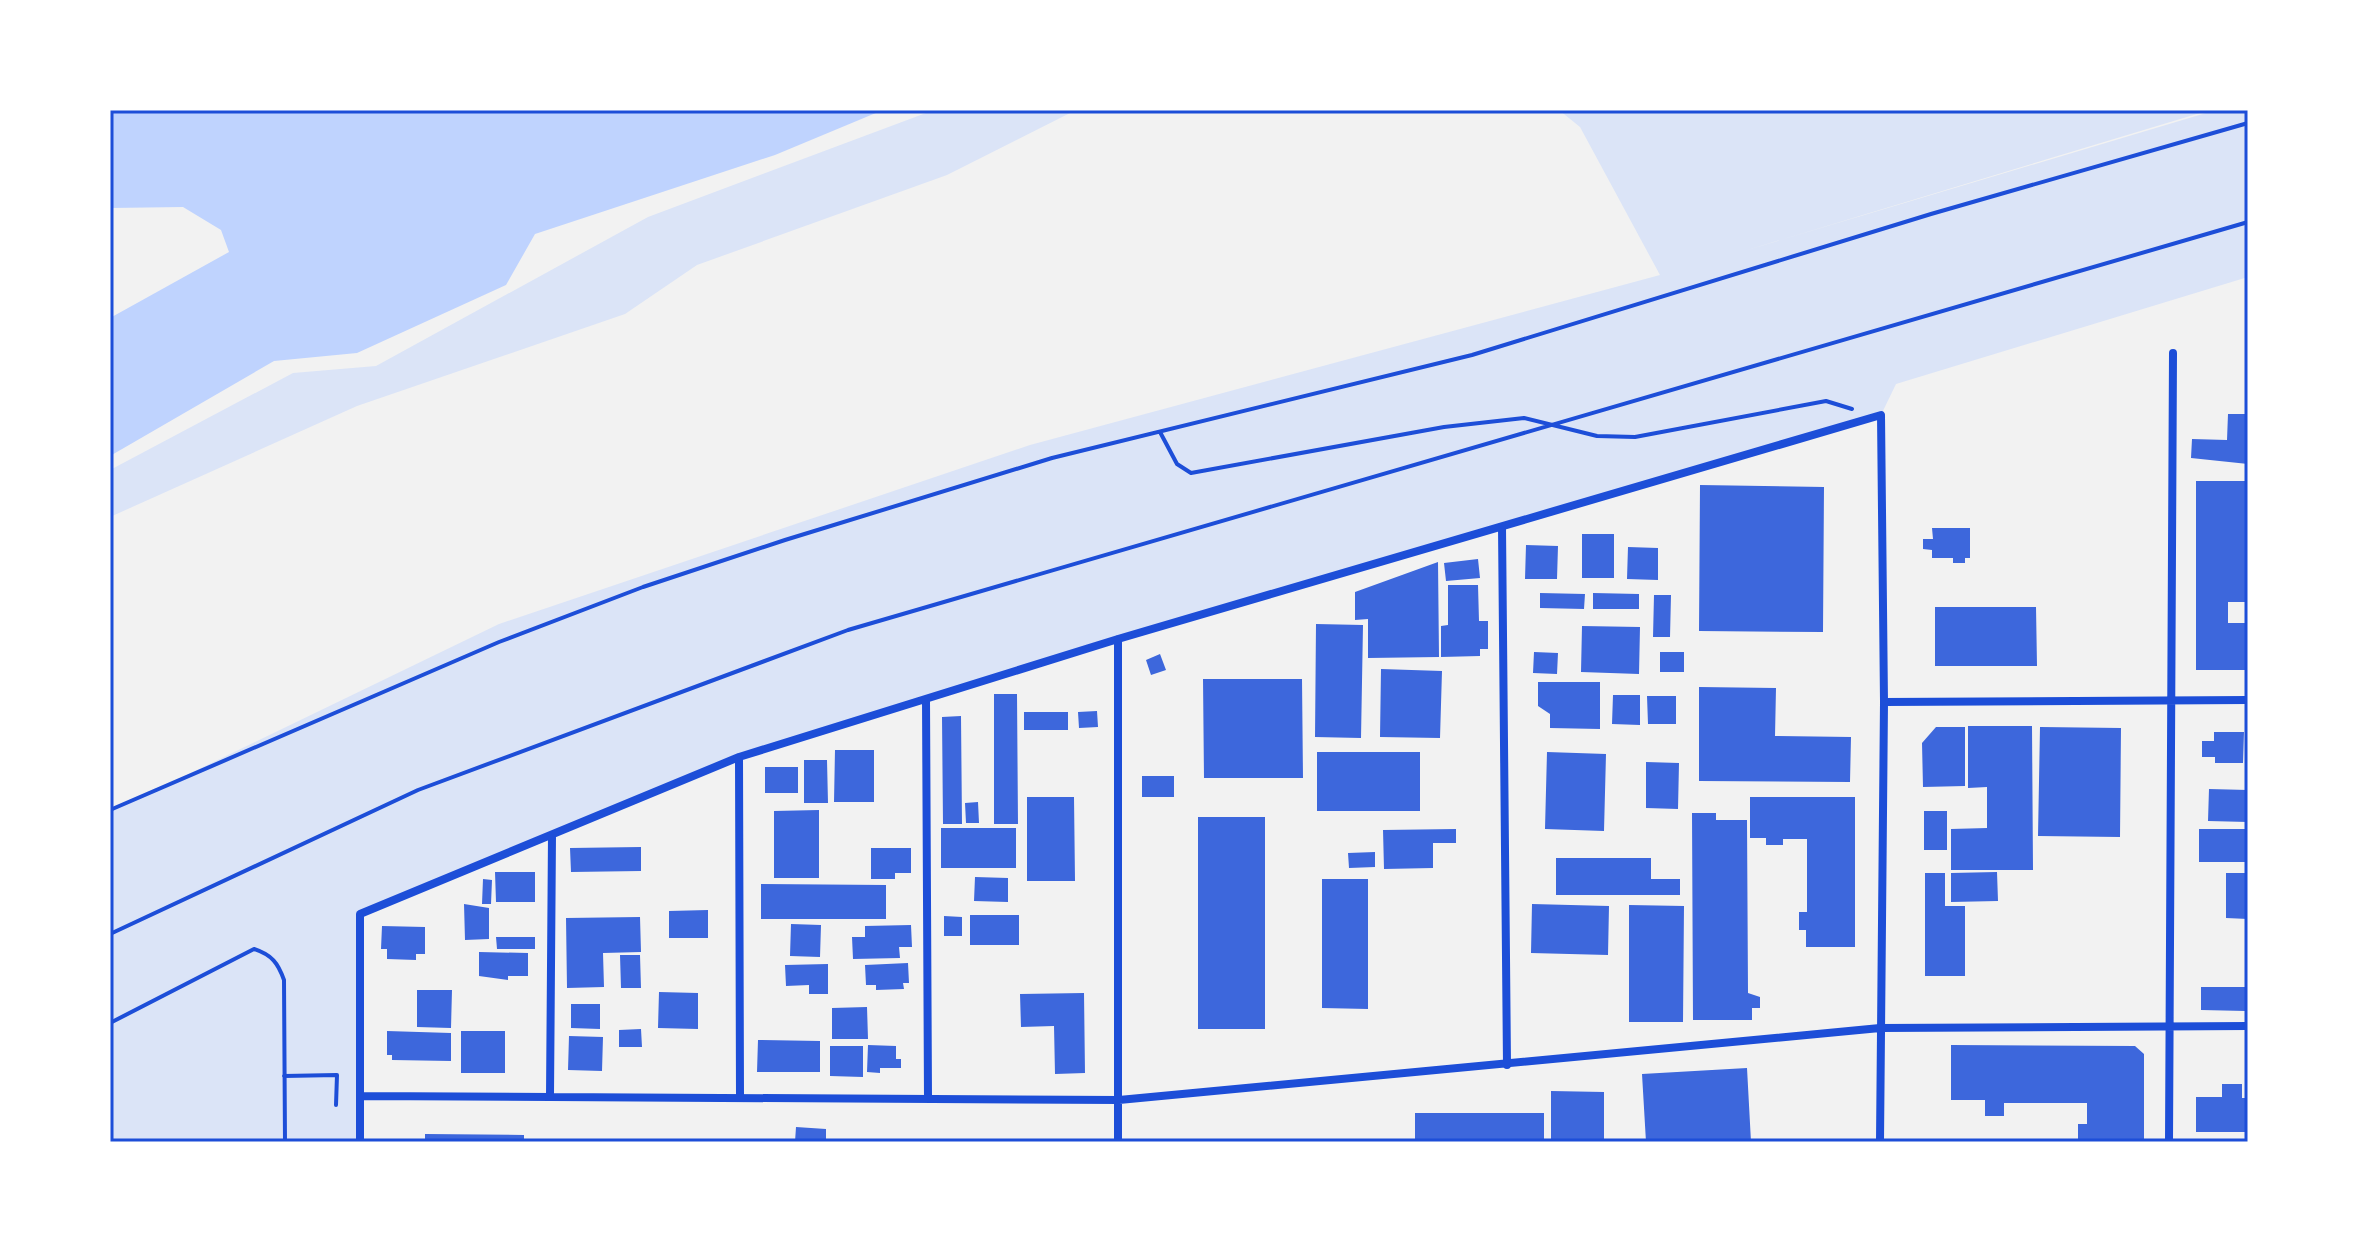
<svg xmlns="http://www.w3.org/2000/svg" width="2358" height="1252" viewBox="0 0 2358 1252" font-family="'Noto Sans',sans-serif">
	<rect width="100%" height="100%" fill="#f2f2f2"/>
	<path fill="#dbe4f7" d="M934,110H1076L947,175L697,265L625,314L357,406L110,517V470L293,373L376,366L648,217Z
		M1559,110H2210L1744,251L2216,110H2248V277L1896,384L1881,415L1118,639L739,757L360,914V1142H110V812L499,624L1030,445L1660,275L1580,127Z"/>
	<path fill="#bfd3fe" d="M110,110H883L775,155L535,234L506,285L357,353L274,361L110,456V318L229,252L221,230L183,207L110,208Z"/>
	<path fill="#3d67dc" d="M2228,414H2248V464L2191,458L2192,439L2227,440Z
		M2196,481H2248V602H2228V623H2248V670H2196Z
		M1700,485L1824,487L1823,632L1699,631Z
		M1932,528H1970V558H1965V563H1953V558H1932V550L1923,549V539H1933Z
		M1582,534H1614V578H1582Z
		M1526,545L1558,546L1557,579H1525Z
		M1628,547L1658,548V580L1627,579Z
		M1478,559L1480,578L1446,581L1444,563Z
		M1438,562L1439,657L1368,658V619L1355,620V592Z
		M1448,585H1478L1479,621H1488V649H1480V656L1441,657V626L1448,625Z
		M1540,593L1585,594L1584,609L1540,608Z
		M1593,593L1639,594V609H1593Z
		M1654,595H1671L1670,637H1653Z
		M1935,607H2036L2037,666H1935Z
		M1316,624L1363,625L1361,738L1315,737Z
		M1582,626L1640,627L1639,674L1581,672Z
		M1534,652L1558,653L1557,674L1533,673Z
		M1660,652H1684V672H1660Z
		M1160,654L1166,670L1151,675L1146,660Z
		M1381,669L1442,671L1440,738L1380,737Z
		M1203,679H1302L1303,778H1204Z
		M1538,682H1600V729L1550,728V714L1538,706Z
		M1699,687L1776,688L1775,736L1851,737L1850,782L1699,781Z
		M994,694H1017L1018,824H994Z
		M1613,695H1640V725L1612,724Z
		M1647,696H1676V724H1648Z
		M1097,711L1098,727L1079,728L1078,712Z
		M1024,712H1068V730H1024Z
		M961,716L962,824H943L942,717Z
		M1968,726H2032L2033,870H1951V829L1987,828V787L1968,788Z
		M1936,727H1965V786L1923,787L1922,743Z
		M2040,727L2121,728L2120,837L2038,836Z
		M2214,732H2244L2243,763H2215V757H2202V741H2214Z
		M835,750H874V802H834Z
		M1317,752H1420V811H1317Z
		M1547,752L1606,754L1604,831L1545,829Z
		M804,760H827L828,803H804Z
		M1646,762L1679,763L1678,809L1646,808Z
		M765,767H798V793H765Z
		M1142,776H1174V797H1142Z
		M2209,789L2248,790V822L2208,821Z
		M1027,797H1074L1075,881H1027Z
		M1750,797H1855V947H1806V930H1799V912H1807V839H1783V845H1766V838H1750Z
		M978,802L979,823H966L965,803Z
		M819,810V878H774V811Z
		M1924,811H1947V850H1924Z
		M1692,813H1716V820H1747L1748,993L1760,997V1008H1752V1020H1693Z
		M1198,817H1265V1029H1198Z
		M941,828H1016V868H941Z
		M1456,829V843H1433V868L1384,869L1383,830Z
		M2199,829H2248V862H2199Z
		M641,847V871L571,872L570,848Z
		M871,848H911V873H895V879H871Z
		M1375,852V867L1349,868L1348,853Z
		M1556,858H1651V879H1680V895H1556Z
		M495,872H535V902H496Z
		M1997,872L1998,901L1951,902V873Z
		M1925,873H1945V906H1965V976H1925Z
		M2226,873H2248V919L2226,918Z
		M975,877L1008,878V902L974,901Z
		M483,879L492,880L491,904H482Z
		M1322,879H1368V1009L1322,1008Z
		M761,884L886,885V919H761Z
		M464,904L489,908V939L465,940Z
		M1532,904L1609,906L1608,955L1531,953Z
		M1629,905L1684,906L1683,1022H1629Z
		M708,910V938H669V911Z
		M970,915H1019V945H970Z
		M944,916L962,917V936H944Z
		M640,917L641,952L603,953L604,987L567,988L566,918Z
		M791,924L821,925L820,957L790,956Z
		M911,925L912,947H899L900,958L853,959L852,937H865V926Z
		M382,926L425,927V954H416V960L387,959V949H381Z
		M496,937H535V949H497Z
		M479,952L528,953V976H508V980L479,976Z
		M620,955H640L641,988H621Z
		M908,963L909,983H903L904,989L876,990V985H866L865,965Z
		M828,964V994H809V985L786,986L785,965Z
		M2201,987H2246V1011L2201,1010Z
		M417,990H452L451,1028L417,1027Z
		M659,992L698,993V1029L658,1028Z
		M1084,993L1085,1073L1055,1074L1054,1026L1021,1027L1020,994Z
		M571,1004H600V1029L571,1028Z
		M867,1007L868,1039H832V1008Z
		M641,1029L642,1047H619V1030Z
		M387,1031L451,1033V1061L392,1060V1055H387Z
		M461,1031H505V1073H461Z
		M569,1036L603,1037L602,1071L568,1070Z
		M758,1040L820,1041V1072H757Z
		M868,1045L896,1046V1059H901V1068H880V1073L867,1072Z
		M1951,1045L2135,1046L2144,1054V1142H2078V1124H2087V1103H2004V1116H1985V1100H1951Z
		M830,1046H863V1077L830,1076Z
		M1747,1068L1751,1142H1646L1642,1074Z
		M2222,1084H2242V1098H2248V1132H2196V1097H2222Z
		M1551,1091L1604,1092V1142H1551Z
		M1415,1113H1544V1142H1415Z
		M796,1127L826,1129V1142H795Z
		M425,1134L524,1135V1142H425Z"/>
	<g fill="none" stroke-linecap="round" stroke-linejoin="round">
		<path stroke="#1d4ed8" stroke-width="4" d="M1160,432L1177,464L1191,473L1444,427L1524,418L1597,436L1635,437L1826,401L1852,409
			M110,810L499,642L643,587L785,540L1052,458L1472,355L1931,214L2248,123
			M110,934L418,790L848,630L2248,222
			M110,1023L254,949C272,955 278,963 284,980L285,1142
			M284,1076L337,1075L336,1105"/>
		<path stroke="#1d4ed8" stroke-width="8" d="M1502,527L1507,1065
			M1118,639V1142
			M926,699L928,1098
			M1884,702L2248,700
			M739,757L740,1097
			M361,1096L1119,1100L1880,1028L2248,1026
			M550,1096L552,835
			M360,1142V914L739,757L1118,639L1881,415L1884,702L1880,1142
			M2169,1142L2173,353"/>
	</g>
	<rect width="2358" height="1252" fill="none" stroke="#ffffff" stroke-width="224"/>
	<rect x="112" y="112" width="2134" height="1028" fill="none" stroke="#1d4ed8" stroke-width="3"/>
</svg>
